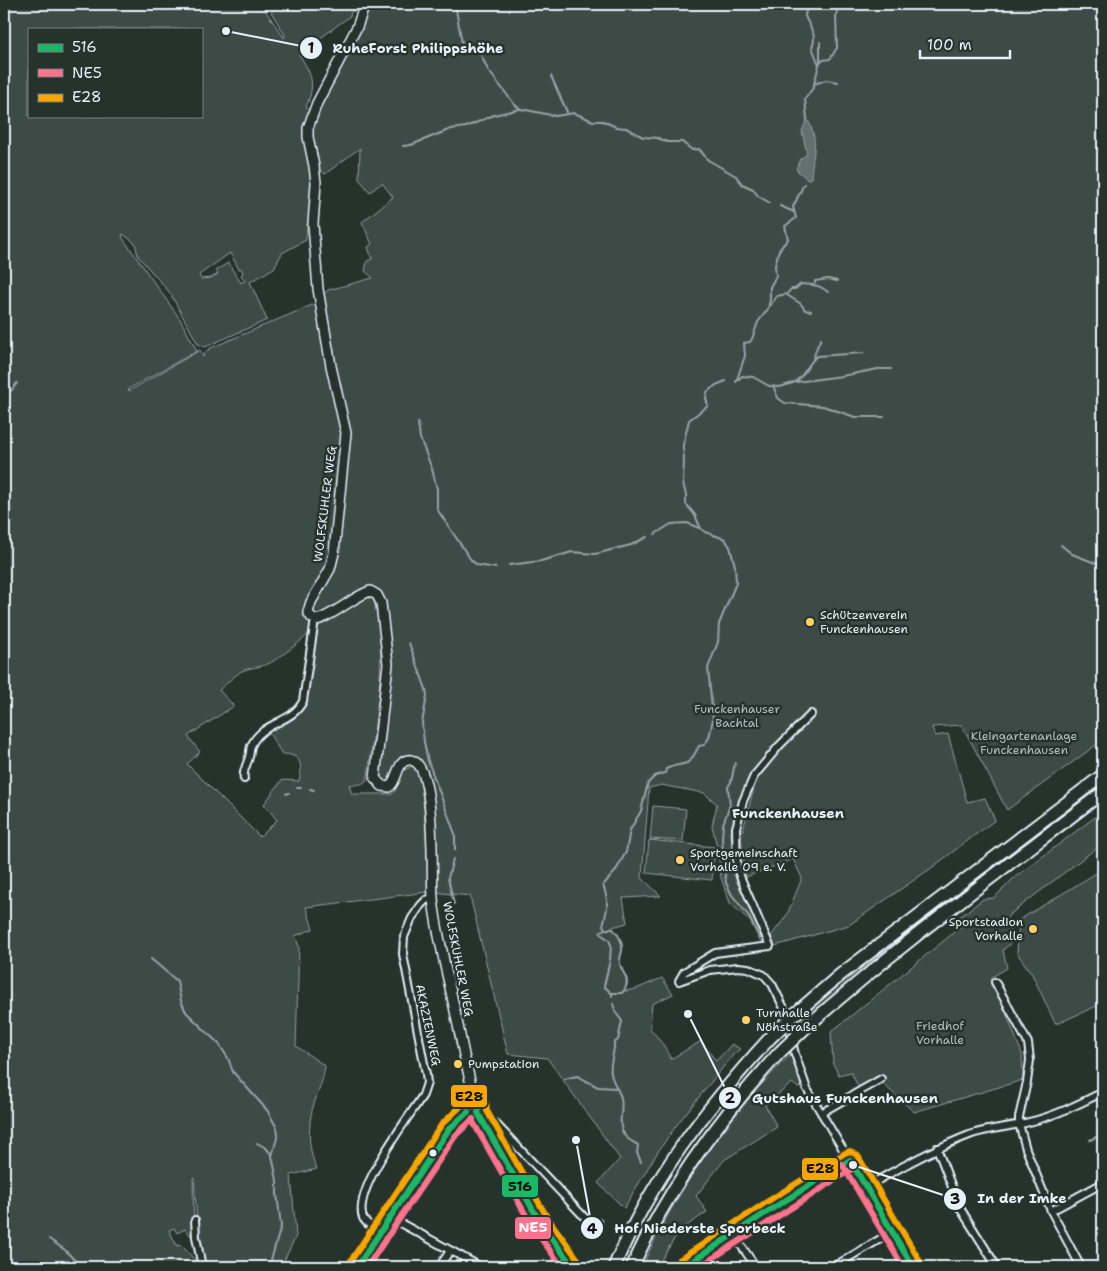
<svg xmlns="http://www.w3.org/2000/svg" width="1107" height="1271" viewBox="0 0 1107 1271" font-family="'Shantell Sans',sans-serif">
	<rect width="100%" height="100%" fill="#26332d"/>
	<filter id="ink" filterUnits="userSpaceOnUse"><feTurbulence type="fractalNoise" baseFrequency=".02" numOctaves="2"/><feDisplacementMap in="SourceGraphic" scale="10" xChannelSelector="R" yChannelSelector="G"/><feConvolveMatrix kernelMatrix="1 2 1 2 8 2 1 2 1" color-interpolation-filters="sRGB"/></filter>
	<g filter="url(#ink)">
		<path fill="#3e4b47" stroke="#939ea0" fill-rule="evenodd" d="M4,4H261L284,38L285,35L271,12L276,8L275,4H360L358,9L351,12L350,16L299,54C312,75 316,83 306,107L310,111C302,139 312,154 313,180C313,194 311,209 310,223L307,224L306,240L282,253L274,268L250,282L267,320L205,347L198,344L170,293L138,256L135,243L123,234L122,237L180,319L197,351L128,389L129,391L200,350L203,357L205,352L211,348L312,305H315L317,309L326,355L333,353L324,294L328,290L373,278L365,271L367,261L372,259L368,247L372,244L362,222L393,197L382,183L370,192L359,179L360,148L325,174L314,166L308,137V128L312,115L317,103L357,27L365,4H1103V740L1007,810L962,725L932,727L935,736L948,734L967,802L985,798L995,820L930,869L849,925L775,946L771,936L787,915L802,878L793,859L746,877L741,838L757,776H752L743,793L731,833L736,880L763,935L760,941L750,921L730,903L721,878L718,851L712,826L717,804L704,793L661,785L649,788L642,878L661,896L623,898L627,923L609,928C618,930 623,942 622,951C621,956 619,959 620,963C621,977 629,971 625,991L636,989L662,978L673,994L652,1004L650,1028L667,1050L671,1059L701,1041L716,1061L732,1044L740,1049L733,1055L678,1123L657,1153L624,1208L598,1183L620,1159L547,1058L508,1054L470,896L433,892C433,867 436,772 411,760L403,762L393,783L389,787C381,787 375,783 375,774C378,747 403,598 369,591C354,597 329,621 315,619L314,625L322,624L362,599L370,597L374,601C389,658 375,718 368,775L366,781C360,786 355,784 349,785L352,794H392L395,791L402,771L413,766C428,788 427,863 428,892L306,907L313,929L295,936L299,946L296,1046L325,1066C323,1085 314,1099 311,1115C308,1133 309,1153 317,1169L291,1175L296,1236L281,1267H203L198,1239L194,1177L193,1179L194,1233L191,1236L185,1229L177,1233L174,1228L169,1230L177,1246L181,1245L199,1264V1267H4ZM29,29H201V116H29ZM230,253L239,269L241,268L243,273L241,275L245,281L241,283L228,263L216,270L218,274L211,278L201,279L199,275ZM314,627L306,697C299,716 283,720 267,730L282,754C301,754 303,764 299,781L282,780L264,804L277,820L260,837L187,764L200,752L188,736L234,706L219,690C226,684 233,677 240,672C248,667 261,668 270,663C279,658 311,635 314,627Z
			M1103,783V786L1099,789L875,961L796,1026L795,1023L830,993Z
			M653,806L686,809L683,841L650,839Z
			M1103,811V843L1009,915L1002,925L1010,927L1011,943L1003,950L1007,968L992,977L1022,1054L1023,1080L914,1112L882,1083L861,1093L851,1072L839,1075L833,1064L831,1032L962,926L957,919L983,899L994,898L1014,878Z
			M649,840L715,847L712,880L646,873Z
			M1103,869V1003L1059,1023H1055L1032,974L1017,953L1019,920Z
			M792,1053L802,1086L798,1088L792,1083L765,1105L777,1127L724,1160L696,1196L707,1212L679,1231L657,1267H642C678,1187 729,1114 792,1053Z"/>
		<path fill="#636f6d" stroke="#98a3a5" d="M807,119C820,139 812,156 811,178L807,180C805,175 799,174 796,169L800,159L807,154L802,131Z"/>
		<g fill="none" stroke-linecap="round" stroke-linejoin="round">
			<path stroke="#98a3a5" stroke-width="2" d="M455,4L462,43L480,53L488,70L515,105L521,109L556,116L574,113L593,121H603L616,127L626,128L643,137L658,138L667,142H682L692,150L699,149L708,160L736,176L742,184L753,189L758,196L770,203
				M805,4L807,5L805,16C809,27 818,35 812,47L819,65L813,88L805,99L807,119
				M820,62V42
				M820,63L823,60L830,59L837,48L836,15L839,4
				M551,76L567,112
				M814,84L826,80L838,82
				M403,146L411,145L451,129L466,127L494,115L520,109
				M780,206L794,212
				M815,283V281L828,279L837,281
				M787,295L801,304L805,310L811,311
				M770,306L777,296L787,294L791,289H795L801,284C812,285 819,284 828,292
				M813,359L817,347L821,339
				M737,381L742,376L753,377L769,386L780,387L796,382L842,376L878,369H891
				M796,381C805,375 808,363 817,356L863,353
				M736,382L745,356L744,343L750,342L752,339L758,322L768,309L770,300V287L776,276L775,266L779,250L788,239L785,226L796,218L793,207L804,184
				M774,388L778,398L785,403L823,406L855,417H884
				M4,393L12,390L17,383
				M418,423L420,438L432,469L437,489V509L471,560L477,565L496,568
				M655,534L671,524L687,523L699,528
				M1061,545L1072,554L1103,566
				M509,565L541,561L572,552L595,554L631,545L647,537
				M409,643L426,689L427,696L422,723L424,742L428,761L455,834V850
				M735,763L731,782L728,787L730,805L723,824L722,839L726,883L732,895L748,915L760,938
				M297,788H301
				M310,789L314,790
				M286,794L289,793
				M453,859L448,878L454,904
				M605,929L603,925C608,908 609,902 603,885L615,872L626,852L630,830L641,811L648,783L655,776L665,773L666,769C686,759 685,773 699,746L704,745L709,738L713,719L708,668L718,642L719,624L736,583L735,566L730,547L725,539L705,532L701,529L695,515L686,504V495L683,483L684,460L683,445L689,420L708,406L706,398L707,392L716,385L726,381
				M605,929H613C619,934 623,943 622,951C621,956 619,959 620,963C621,974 634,979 622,993H612V996
				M605,929L600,932L602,935L609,940L611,945L610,960L604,986L611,993
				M151,959L177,981L181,1001L186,1012L219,1044L228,1058L233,1072L267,1110L277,1128L278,1134L272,1156L277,1180V1194L281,1226L269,1267
				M613,1004L616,1013L622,1021L618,1040L614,1043C615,1053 609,1063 611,1073C612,1082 619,1090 621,1098C624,1111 616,1124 625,1136C629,1141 634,1142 638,1145L637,1153L641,1162
				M564,1079L577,1076L598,1087L616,1088
				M1090,1140L1103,1134
				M257,1143L266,1148L272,1155
				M49,1239L65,1250L81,1267"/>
			<g stroke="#e8f1f8" stroke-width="10">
				<path id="street" d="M244,779C242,770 247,766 249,757C250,754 250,749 251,746C262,721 292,724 303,701L315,619
					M679,981L710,970L738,967L748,968L764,975L772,984L783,1006L795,1054L807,1089L913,1267
					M679,981L684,972L715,953L770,946L737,869L736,828L743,801L754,776L779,746L811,714
					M995,982L1028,1043L1030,1060L1027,1082L1019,1117V1124L1026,1149L1051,1211L1081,1267
					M478,1113L540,1222L573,1267
					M821,1113L881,1079
					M483,1119L491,1120L496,1124L588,1221L598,1223
					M937,1148L960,1208L997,1267
					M866,1187C901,1167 935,1148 972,1134C991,1128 1010,1127 1029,1122C1055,1116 1079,1104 1103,1092
					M1051,1211L1103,1183
					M391,1218L481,1267
					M195,1220L196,1237L202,1267
					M381,1231C374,1228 367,1225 363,1218C352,1190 408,1119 423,1095L427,1083L426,1074L403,954L404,937L412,918L421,905L426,900L433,898
					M733,1234L756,1267
					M439,1267L450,1251
					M536,1267H540
					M684,1267L770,1210L850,1160
					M833,1267L892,1232"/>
			</g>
			<g stroke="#e8f1f8" stroke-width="12">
				<path id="secondary" d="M365,4L357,27L317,103L308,128V137L314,166L316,183L313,224L318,289L331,366L346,433L334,553L330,569L311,602L308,612L311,617L317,620C336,614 351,598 370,591L377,595L381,603L388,664L375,778L382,786L389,787C398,782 396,758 411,760C437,764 431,878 433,898C435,921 441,944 445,966C452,995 458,1025 464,1055C468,1071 472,1087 474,1103L478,1105L480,1109L478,1113L474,1116L468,1112
					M357,1267L449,1129L462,1116L468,1112"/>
			</g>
			<g stroke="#e8f1f8" stroke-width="15">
				<path id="highway" d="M795,1014L840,975L1103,775
					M803,1030C898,945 1002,870 1103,792
					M614,1267C651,1179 706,1108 770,1038
					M632,1267C669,1186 720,1117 780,1052"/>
			</g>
			<use href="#street" stroke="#26332d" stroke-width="6"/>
			<use href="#secondary" stroke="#26332d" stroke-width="9"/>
			<use href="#highway" stroke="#26332d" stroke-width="11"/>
			<g stroke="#e8f1f8" stroke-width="15" stroke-linecap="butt">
				<path id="highway-bridge" d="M770,1038L795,1014
					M780,1052L803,1030"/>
			</g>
			<use href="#highway-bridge" stroke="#26332d" stroke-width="11"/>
			<g stroke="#26332d" stroke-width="10">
				<path id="bus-1" d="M474,1103L479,1107L478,1113L540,1222L573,1267
					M850,1160L913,1267
					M357,1267L449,1129L468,1112
					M684,1267L770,1210L850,1160"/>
			</g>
			<g stroke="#26332d" stroke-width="10">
				<path id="bus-2" d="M472,1120L532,1226L562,1267
					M842,1164L903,1267
					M367,1267L456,1135L473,1119
					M699,1267L855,1167"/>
			</g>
			<g stroke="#26332d" stroke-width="10">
				<path id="bus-3" d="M679,1260L765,1203L845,1153L850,1151L858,1156L921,1263
					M350,1262L442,1124L460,1107L463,1099C473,1093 478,1094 486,1102L487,1111L547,1217L580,1262"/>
			</g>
			<use href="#bus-1" stroke="#1ab867" stroke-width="6"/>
			<use href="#bus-2" stroke="#fc738d" stroke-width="6"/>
			<use href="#bus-3" stroke="#f7a600" stroke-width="6"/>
		</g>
	</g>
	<g fill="#ffd166" stroke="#26332d" stroke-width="2">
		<circle cx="810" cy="622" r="5"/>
		<circle cx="680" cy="860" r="5"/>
		<circle cx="1033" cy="929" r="5"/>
		<circle cx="746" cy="1020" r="5"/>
		<circle cx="458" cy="1064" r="5"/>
	</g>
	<circle fill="#e8f1f8" stroke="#26332d" stroke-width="2" cx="433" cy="1153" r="4.5"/>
	<g text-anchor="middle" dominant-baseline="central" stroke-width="5" stroke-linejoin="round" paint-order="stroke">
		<g font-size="12" fill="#e8f1f8" stroke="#26332d">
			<text transform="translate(325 504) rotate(-83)">WOLFSKUHLER WEG</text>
			<text transform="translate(458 959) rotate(79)">WOLFSKUHLER WEG</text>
			<text transform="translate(428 1025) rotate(78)">AKAZIENWEG</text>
		</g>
		<g font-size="12" fill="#e8f1f8" stroke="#26332d" text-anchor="start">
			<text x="820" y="615">Schützenverein<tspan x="820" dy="14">Funckenhausen</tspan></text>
			<text x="690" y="853">Sportgemeinschaft<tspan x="690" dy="14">Vorhalle 09 e. V.</tspan></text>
			<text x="1023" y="922" text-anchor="end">Sportstadion<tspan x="1023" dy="14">Vorhalle</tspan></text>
			<text x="756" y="1013">Turnhalle<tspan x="756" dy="14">Nöhstraße</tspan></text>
			<text x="468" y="1064">Pumpstation</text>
		</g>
		<g font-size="12" fill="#b5bfc3" stroke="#26332d">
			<text x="737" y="709">Funckenhauser<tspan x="737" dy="14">Bachtal</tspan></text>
			<text x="1024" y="736">Kleingartenanlage<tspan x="1024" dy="14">Funckenhausen</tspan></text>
			<text x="940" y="1026">Friedhof<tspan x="940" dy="14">Vorhalle</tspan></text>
		</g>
		<g font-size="14" font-weight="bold" fill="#e8f1f8" stroke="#26332d">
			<text x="788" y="813">Funckenhausen</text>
		</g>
	</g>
	<path fill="none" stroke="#e8f1f8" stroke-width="2" d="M226 31L311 48M688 1014L730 1098M853 1165L955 1199M576 1140L592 1228"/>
	<g fill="#e8f1f8" stroke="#26332d" stroke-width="2">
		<circle cx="226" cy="31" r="5"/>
		<circle cx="688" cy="1014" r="5"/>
		<circle cx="853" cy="1165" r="5"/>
		<circle cx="576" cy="1140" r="5"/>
		<circle cx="311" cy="48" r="12"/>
		<circle cx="730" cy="1098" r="12"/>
		<circle cx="955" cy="1199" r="12"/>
		<circle cx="592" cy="1228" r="12"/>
	</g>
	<g font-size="15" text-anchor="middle" font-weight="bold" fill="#111">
		<text x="311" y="53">1</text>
		<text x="730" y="1103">2</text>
		<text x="955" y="1204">3</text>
		<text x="592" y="1234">4</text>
	</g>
	<g font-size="14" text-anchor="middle" font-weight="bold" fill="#e8f1f8" stroke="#26332d" stroke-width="5" stroke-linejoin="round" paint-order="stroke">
		<text x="418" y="53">RuheForst Philippshöhe</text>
		<text x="845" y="1103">Gutshaus Funckenhausen</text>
		<text x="1022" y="1203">In der Imke</text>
		<text x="700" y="1233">Hof Niederste Sporbeck</text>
	</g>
	<g stroke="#26332d" stroke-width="2">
		<rect x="450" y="1084" width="38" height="24" rx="5" fill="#f7a600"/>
		<rect x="801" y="1157" width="38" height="24" rx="5" fill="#f7a600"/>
		<rect x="501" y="1174" width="38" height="24" rx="5" fill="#1ab867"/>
		<rect x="514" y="1216" width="38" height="24" rx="5" fill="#fc738d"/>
	</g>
	<g font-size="14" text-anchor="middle" font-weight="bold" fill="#fff">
		<text x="533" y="1232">NE5</text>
	</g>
	<g font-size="14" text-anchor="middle" font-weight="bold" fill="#111">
		<text x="469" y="1101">E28</text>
		<text x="820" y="1173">E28</text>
		<text x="520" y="1191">516</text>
	</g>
	<rect width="1107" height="1271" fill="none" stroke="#26332d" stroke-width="20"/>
	<rect x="10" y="10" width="1087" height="1251" fill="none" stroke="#e8f1f8" stroke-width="2" filter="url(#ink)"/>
	<rect x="28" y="28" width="175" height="90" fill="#26332d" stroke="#747f7e"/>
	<rect x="38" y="44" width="25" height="8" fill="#1ab867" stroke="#747f7e"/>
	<text x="72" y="52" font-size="15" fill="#e8f1f8">516</text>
	<rect x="38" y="69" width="25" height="8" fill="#fc738d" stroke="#747f7e"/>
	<text x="72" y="78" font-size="15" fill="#e8f1f8">NE5</text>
	<rect x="38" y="94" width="25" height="8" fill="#f7a600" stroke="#747f7e"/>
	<text x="72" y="102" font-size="15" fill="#e8f1f8">E28</text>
	<path d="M920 50v8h90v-8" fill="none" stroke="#e8f1f8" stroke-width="2.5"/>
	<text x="927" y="50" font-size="15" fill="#e8f1f8" stroke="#26332d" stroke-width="4" paint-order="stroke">100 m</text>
</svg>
